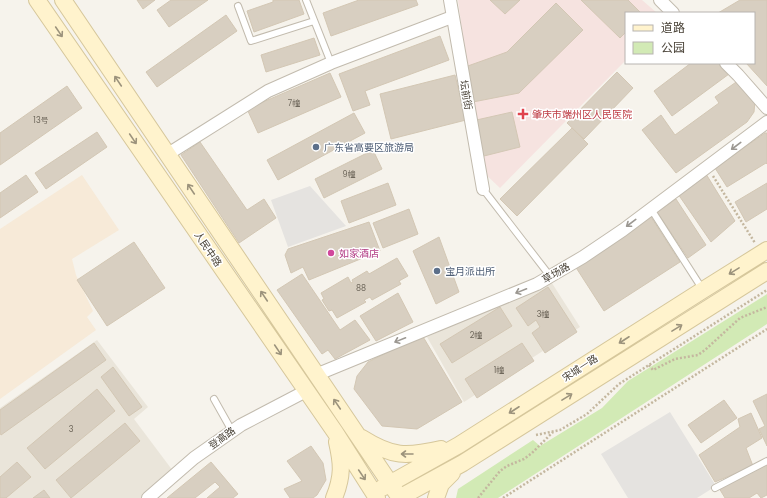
<svg xmlns="http://www.w3.org/2000/svg" width="767" height="498" viewBox="0 0 767 498" font-family="Poppins,'Noto Sans SC',sans-serif">
	<rect width="100%" height="100%" fill="#f6f3ec"/>
	<path fill="#eae5da" d="M550,280L580,327L464,402L427,337Z
		M97,340L148,407L134,419L173,471L141,498H0V408Z"/>
	<path fill="#f7ead8" d="M82,175L119,230L72,259L76,275L93,311L87,317L96,330L0,399V229Z"/>
	<path fill="#f6e3e0" d="M458,0H642L657,13H626V60L500,188L480,169Z"/>
	<path fill="#d2eab5" d="M767,294V324L750,335L498,498H456L458,489L533,440L540,446L602,408L628,381Z"/>
	<path fill="#e5e3e0" d="M310,186L346,226L288,247L271,200Z
		M670,412L716,486L697,498H628L601,454Z"/>
	<path fill="#d8cfc1" stroke="#d3c7b4" d="M137,0H155L143,9Z
		M171,0H208L169,27L157,10Z
		M273,0H299L304,14L254,32L247,11L273,2Z
		M359,0H416L418,5L331,36L323,13Z
		M490,0H520L505,14Z
		M581,0H628L641,13H626V32L620,38Z
		M740,0H767V86L746,63H754V13H718Z
		M556,3L583,30L519,93L473,102L465,67L507,52Z
		M226,15L237,31L157,87L146,72Z
		M440,36L449,60L365,91L370,105L353,111L339,74Z
		M314,38L320,55L266,72L261,55Z
		M691,63H720L729,74L672,116L654,91Z
		M617,72L633,88L584,139L567,123Z
		M330,73L341,97L258,133L247,109Z
		M455,75L466,120L391,139L380,94Z
		M739,80L755,101L754,112L747,122L676,173L642,130L661,115L675,135L719,103L715,97Z
		M67,86L82,108L0,165V133Z
		M512,112L520,147L480,157L472,121Z
		M354,113L365,133L278,180L267,160Z
		M572,128L588,144L517,216L500,199Z
		M97,132L107,147L46,189L35,173Z
		M765,133H767V164L766,163L727,187L715,168Z
		M200,142L247,210L264,199L276,218L239,243L181,155Z
		M373,150L382,169L324,198L315,179Z
		M706,174L735,221L711,242L678,194Z
		M26,175L38,192L0,218V193Z
		M388,183L396,205L349,223L341,201Z
		M767,183V209L746,222L735,202Z
		M676,199L706,245L688,258L657,212Z
		M409,209L418,234L383,248L373,223Z
		M651,217L680,262L604,311L575,266Z
		M369,222L380,251L309,280L303,267L291,273L285,255L288,249Z
		M439,237L459,292L436,304L413,251Z
		M134,242L165,288L107,326L77,280Z
		M397,258L408,276L399,281L401,284L372,300L370,297L364,300L366,302L337,318L332,310L329,311L322,300L324,299L321,293L348,277L351,283L353,282L352,280L367,271L369,274Z
		M302,274L340,330L355,320L370,340L335,359L328,350L322,354L277,290Z
		M548,287L577,332L545,353L532,333L540,327L536,320L528,326L516,308Z
		M398,293L413,322L376,341L360,316Z
		M500,307L512,326L452,363L440,344Z
		M422,335L462,402L417,429L382,426L354,389L357,376L368,362Z
		M94,343L106,360L1,435L0,433V410Z
		M522,343L534,361L477,398L465,379Z
		M113,367L142,407L129,416L101,377Z
		M97,389L115,411L45,469L27,448Z
		M767,394V446L759,429L765,426L753,401Z
		M724,400L737,418L701,443L688,425Z
		M751,413L762,438L746,448L753,466L715,482L699,455L740,427L738,419Z
		M125,423L140,441L71,498L56,480Z
		M311,446L323,463L326,480L317,495L313,498H290L284,489L302,481L287,461Z
		M17,462L31,477L6,498H0V477Z
		M211,462L238,494L233,498H207L220,487L215,482L195,498H167Z
		M767,462V495L761,498L757,493L749,498H725L719,488Z
		M44,490L50,498H33Z"/>
	<g fill="none" stroke-linecap="round" stroke-linejoin="round">
		<g stroke="#c2bbae" stroke-width="8">
			<path id="lane" d="M306,0L331,63
				M238,6L251,41L314,21
				M483,189L550,276
				M651,209L703,290
				M214,399L232,431
				M715,488L767,461"/>
		</g>
		<g stroke="#c2bbae" stroke-width="14">
			<path id="street" d="M450,0L483,189
				M660,0L673,13
				M726,63L738,75L767,108
				M168,154L268,91L331,63L452,17
				M318,374L537,284L583,257L623,230L767,122
				M148,498L194,458L241,425L306,391"/>
		</g>
		<g stroke="#d6c79b" stroke-width="18">
			<path id="secondary" d="M37,0L335,432L377,498
				M63,0L400,498
				M362,438C392,457 406,457 441,449
				M382,488L459,445L703,290L767,250
				M334,498C343,476 342,464 337,442
				M399,498L463,463L767,271
				M436,498L441,484L452,473"/>
		</g>
		<path stroke="#c4b79f" stroke-width="2.5" stroke-dasharray="2 2" stroke-linecap="butt" d="M713,176L755,243
			M649,365L653,370L675,359L698,355L705,350L740,318L767,307
			M536,435L560,430L587,414L619,384L767,290
			M478,498L500,471L507,466L524,459L532,453L553,432
			M503,498L767,329"/>
		<use href="#lane" stroke="#fff" stroke-width="6"/>
		<use href="#street" stroke="#fff" stroke-width="12"/>
		<use href="#secondary" stroke="#fff3cd" stroke-width="16"/>
	</g>
	<defs><path id="oneway-shaft" d="M-6 0H5M1.5-3L5.5 0L1.5 3" fill="none" stroke-width="1.6" stroke-linecap="round" stroke-linejoin="round"/></defs>
	<g stroke="#9c937c">
		<use href="#oneway-shaft" transform="translate(59 32) rotate(56)"/>
		<use href="#oneway-shaft" transform="translate(118 81) rotate(-124)"/>
		<use href="#oneway-shaft" transform="translate(133 139) rotate(56)"/>
		<use href="#oneway-shaft" transform="translate(191 189) rotate(-124)"/>
		<use href="#oneway-shaft" transform="translate(734 271) rotate(148)"/>
		<use href="#oneway-shaft" transform="translate(264 296) rotate(-124)"/>
		<use href="#oneway-shaft" transform="translate(677 328) rotate(-32)"/>
		<use href="#oneway-shaft" transform="translate(624 340) rotate(147)"/>
		<use href="#oneway-shaft" transform="translate(278 350) rotate(56)"/>
		<use href="#oneway-shaft" transform="translate(567 397) rotate(-32)"/>
		<use href="#oneway-shaft" transform="translate(337 404) rotate(-124)"/>
		<use href="#oneway-shaft" transform="translate(514 410) rotate(147)"/>
		<use href="#oneway-shaft" transform="translate(407 454) rotate(-180)"/>
		<use href="#oneway-shaft" transform="translate(362 475) rotate(56)"/>
	</g>
	<g stroke="#9c9892">
		<use href="#oneway-shaft" transform="translate(736 146) rotate(143)"/>
		<use href="#oneway-shaft" transform="translate(631 223) rotate(143)"/>
		<use href="#oneway-shaft" transform="translate(521 291) rotate(158)"/>
		<use href="#oneway-shaft" transform="translate(400 340) rotate(158)"/>
	</g>
	<path fill="#e0444e" stroke="#fff" stroke-width="1.5" d="M521 108h4v4h4v4h-4v4h-4v-4h-4v-4h4z"/>
	<g fill="#5c6f8a" stroke="#fff" stroke-width="1.5">
		<circle cx="316" cy="147" r="4"/>
		<circle cx="437" cy="271" r="4"/>
	</g>
	<circle fill="#d1479c" stroke="#fff" stroke-width="1.5" cx="331" cy="253" r="4"/>
	<g text-anchor="middle" dominant-baseline="central" stroke-width="3" stroke-linejoin="round" paint-order="stroke">
		<g font-size="8" fill="#6e675b">
			<text x="294" y="103">7幢</text>
			<text x="41" y="120">13号</text>
			<text x="349" y="174">9幢</text>
			<text x="361" y="288">88</text>
			<text x="543" y="314">3幢</text>
			<text x="476" y="335">2幢</text>
			<text x="499" y="370">1幢</text>
			<text x="71" y="429">3</text>
		</g>
		<g font-size="10" fill="#4b4439" stroke="#fff">
			<text transform="translate(466 95) rotate(80)">坛前街</text>
			<text transform="translate(208 249) rotate(56)">人民中路</text>
			<text transform="translate(556 273) rotate(-30)">草场路</text>
			<text transform="translate(580 368) rotate(-33)">宋城一路</text>
			<text transform="translate(222 438) rotate(-36)">登高路</text>
		</g>
		<g font-size="10" fill="#be3a42" stroke="#fff" text-anchor="start">
			<text x="532" y="114">肇庆市端州区人民医院</text>
		</g>
		<g font-size="10" fill="#4e5e75" stroke="#fff" text-anchor="start">
			<text x="324" y="147">广东省高要区旅游局</text>
			<text x="445" y="271">宝月派出所</text>
		</g>
		<g font-size="10" fill="#b23c85" stroke="#fff" text-anchor="start">
			<text x="339" y="253">如家酒店</text>
		</g>
	</g>
	<rect x="625" y="12" width="130" height="52" fill="#ffffff" stroke="#b7b4b0"/>
	<rect x="633" y="25" width="20" height="6" fill="#fff3cd" stroke="#b7b4b0"/>
	<text x="661" y="32" font-size="12" fill="#4b4439">道路</text>
	<rect x="633" y="42" width="20" height="12" fill="#d2eab5" stroke="#b7b4b0"/>
	<text x="661" y="52" font-size="12" fill="#4b4439">公园</text>
</svg>
